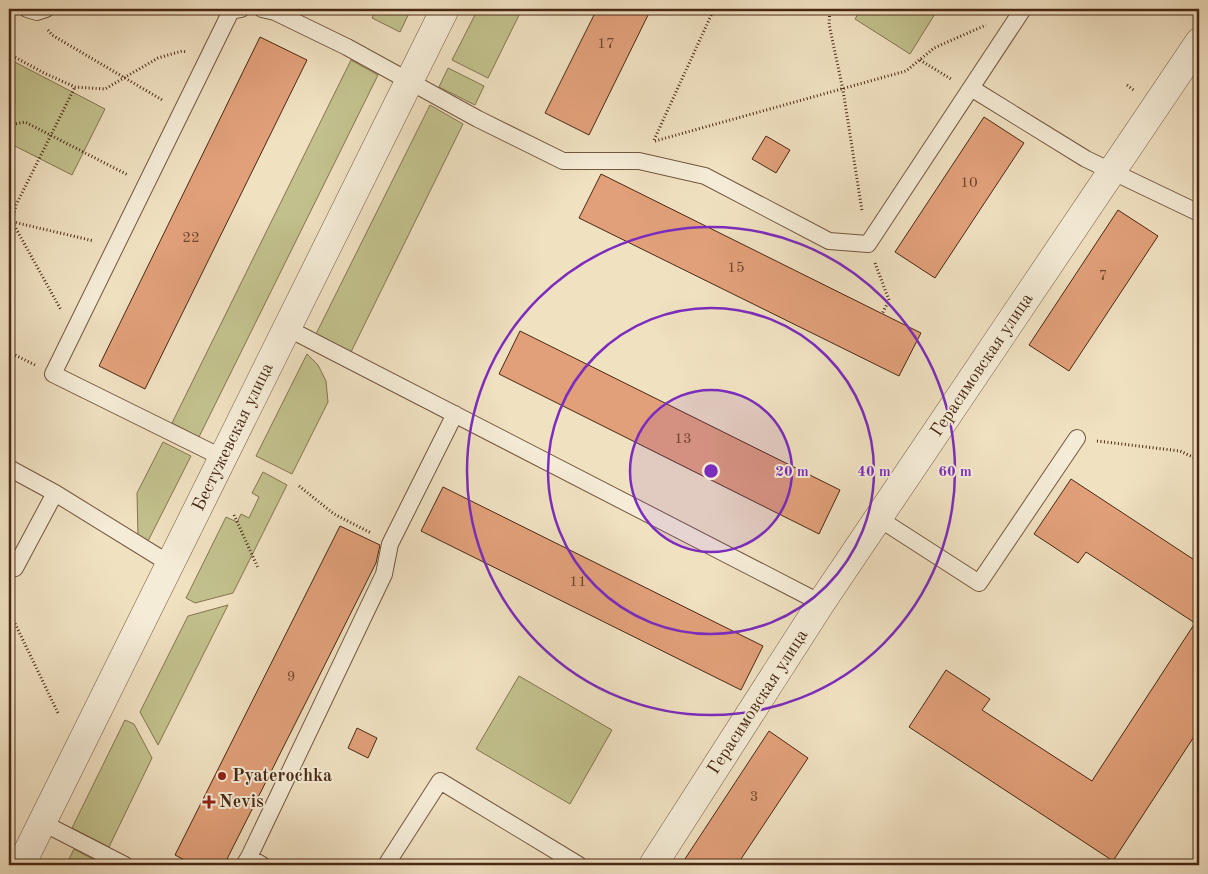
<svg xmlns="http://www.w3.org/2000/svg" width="1208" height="874" viewBox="0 0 1208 874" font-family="'Old Standard TT',serif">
	<rect width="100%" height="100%" fill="#f0e1c1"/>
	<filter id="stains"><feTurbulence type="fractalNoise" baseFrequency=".004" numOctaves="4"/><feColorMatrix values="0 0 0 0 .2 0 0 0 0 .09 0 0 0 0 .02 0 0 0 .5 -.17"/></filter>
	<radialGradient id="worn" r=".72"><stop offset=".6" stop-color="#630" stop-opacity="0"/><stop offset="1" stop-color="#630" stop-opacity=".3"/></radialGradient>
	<path fill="#c2c18d" stroke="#867450" d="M376,9H411L400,32L372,18Z
		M478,9H522L488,78L452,60Z
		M861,9H938L910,54L855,19Z
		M9,59L105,109L72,175L9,143Z
		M351,60L378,75L199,437L172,423Z
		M448,68L484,86L475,105L439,87Z
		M430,105L463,124L351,352L316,334Z
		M307,354L318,365L326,381L328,402L292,474L256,456Z
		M163,442L191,456L147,543L138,537L137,493Z
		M263,472L287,485L233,593L195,603L186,598L226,517L237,522L241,514L249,518L259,497L252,493Z
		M228,605L158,745L140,712L188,616Z
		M519,676L612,730L570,804L476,749Z
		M125,720L134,724L152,758L109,847L72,828Z
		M74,849L102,864V865H66Z"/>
	<path fill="#e1a079" stroke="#492814" d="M597,9H651L589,135L545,113Z
		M260,37L307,60L145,389L99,366Z
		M984,117L1024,143L935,278L895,252Z
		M766,136L790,150L776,173L752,159Z
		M601,174L921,333L899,376L579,218Z
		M1118,210L1158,236L1069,371L1029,345Z
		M520,331L840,490L819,534L499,374Z
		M1071,479L1199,563V729L1113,861L909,727L946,670L990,699L982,710L1092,781L1195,623L1086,552L1078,563L1034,534Z
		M443,487L763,646L741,690L421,531Z
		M340,526L380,545L376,563L224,865H194L175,855Z
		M357,728L377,738L368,758L348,748Z
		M769,731L808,758L737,865H681Z"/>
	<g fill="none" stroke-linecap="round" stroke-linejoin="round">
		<g stroke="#73563f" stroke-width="18">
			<path id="service" d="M27,9L37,12L46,9
				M262,9L275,12L347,47L478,119L563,161H639L705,176L829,241L868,244L1023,9
				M971,88L1086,159L1199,213
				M287,328L821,603
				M223,458L53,374L231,11L241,9
				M9,468L55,493L170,564
				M878,518L979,583L1077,438
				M9,569L15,568L55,493
				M43,823L125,865
				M249,857L262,865
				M244,865L249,857L384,574L390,544L455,414
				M386,865L440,781L579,865"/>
		</g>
		<g stroke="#73563f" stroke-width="29">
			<path id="minor" d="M653,865L821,603L1199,42"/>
		</g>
		<g stroke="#73563f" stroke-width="29">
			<path id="tertiary" d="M21,865L445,9"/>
		</g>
		<path stroke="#492814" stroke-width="3" stroke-dasharray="1 2.5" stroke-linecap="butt" d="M830,9L829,24L843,90L862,211
			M48,30L52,35L164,101
			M9,54L44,73L75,87L105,89L158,58L182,51L187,52
			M920,60L951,79
			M1127,85L1135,91
			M9,125L25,122L128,175
			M654,140L714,9
			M655,141L906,71L934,48L986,25
			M9,216L61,310
			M9,221L94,241
			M9,236L16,205L75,87
			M875,263L889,300L882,314
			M9,352L35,365
			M1097,441L1180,451L1199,460
			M299,486L334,514L371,533
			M234,515L258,568
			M9,611L58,713"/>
		<use href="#service" stroke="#f5ecd7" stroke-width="16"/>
		<use href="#minor" stroke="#f5ecd7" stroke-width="28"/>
		<use href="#tertiary" stroke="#f5ecd7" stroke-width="28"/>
	</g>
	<circle cx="711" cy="471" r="81" fill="#7b2cbf" fill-opacity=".12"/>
	<g fill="none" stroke="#7b2cbf" stroke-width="2.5">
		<circle cx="711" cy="471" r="81"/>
		<circle cx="711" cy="471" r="163"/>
		<circle cx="711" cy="471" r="244"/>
	</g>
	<g fill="#8f2418" stroke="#f5ecd7" stroke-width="2">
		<circle cx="222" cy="776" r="5"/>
		<path d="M206.5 794.5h5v5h5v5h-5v5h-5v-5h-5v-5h5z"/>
	</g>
	<g text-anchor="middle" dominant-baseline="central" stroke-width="4" stroke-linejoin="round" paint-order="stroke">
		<g font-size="15" fill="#6f462d">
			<text x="606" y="44">17</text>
			<text x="969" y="183">10</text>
			<text x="191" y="238">22</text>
			<text x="736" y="268">15</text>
			<text x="1103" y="276">7</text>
			<text x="683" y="439">13</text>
			<text x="578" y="582">11</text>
			<text x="291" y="677">9</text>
			<text x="754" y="797">3</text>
		</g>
		<g font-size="18" fill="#492814" stroke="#f5ecd7">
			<text transform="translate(982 365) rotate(-56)">Герасимовская улица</text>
			<text transform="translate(233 437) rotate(-64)">Бестужевская улица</text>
			<text transform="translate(758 702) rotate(-57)">Герасимовская улица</text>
		</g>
		<g font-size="18" font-weight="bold" fill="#492814" stroke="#f5ecd7" text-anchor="start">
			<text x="232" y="776">Pyaterochka</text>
			<text x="219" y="802">Nevis</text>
		</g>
	</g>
	<circle cx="711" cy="471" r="8" fill="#7b2cbf" stroke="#f5ecd7" stroke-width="2.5"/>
	<g font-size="15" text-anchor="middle" font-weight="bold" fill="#7b2cbf" stroke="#f5ecd7" stroke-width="4" stroke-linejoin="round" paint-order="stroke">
		<text x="792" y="476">20 m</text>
		<text x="874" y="476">40 m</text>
		<text x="955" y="476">60 m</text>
	</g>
	<rect width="1208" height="874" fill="none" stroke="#f0e1c1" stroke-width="30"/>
	<rect x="10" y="10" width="1188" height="854" fill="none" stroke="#492814" stroke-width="2.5"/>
	<rect x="15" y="15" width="1178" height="844" fill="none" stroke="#492814"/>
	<rect width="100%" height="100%" filter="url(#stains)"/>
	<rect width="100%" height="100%" fill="url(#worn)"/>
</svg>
